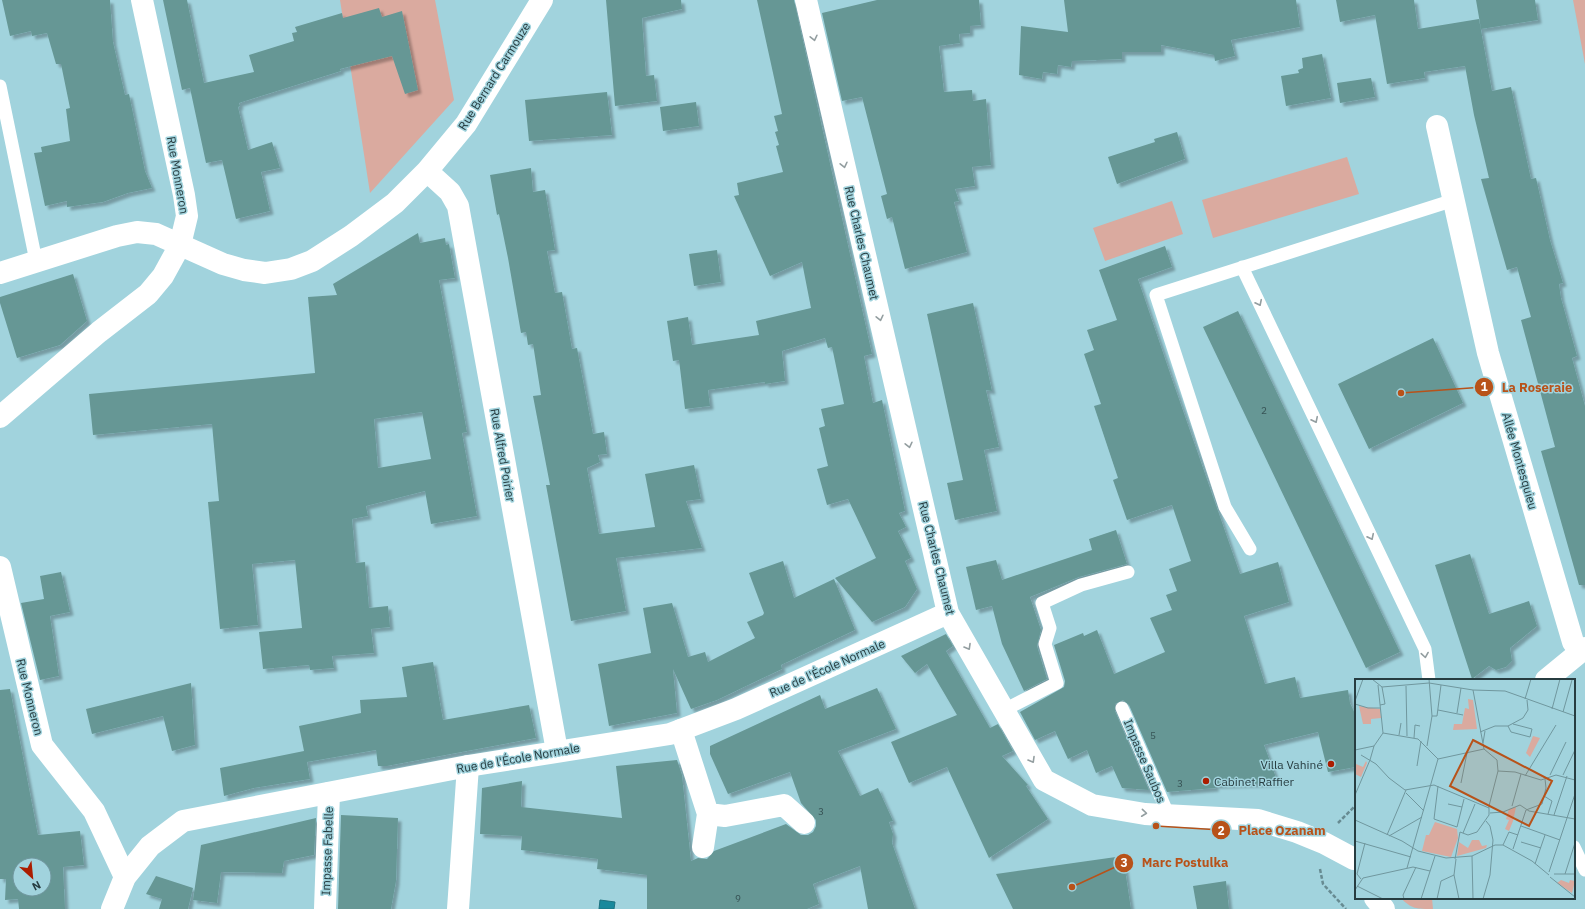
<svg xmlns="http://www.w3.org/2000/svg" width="1585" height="909" viewBox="0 0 1585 909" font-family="'IBM Plex Sans',sans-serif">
	<defs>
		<filter id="shadow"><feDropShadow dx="3.5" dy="3.5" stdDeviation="1" flood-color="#0004"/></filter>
	</defs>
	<rect width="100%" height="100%" fill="#a1d3dd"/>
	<path fill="#daaa9f" d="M340,0H435L454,100L370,193Z
		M1573,0H1585V64Z
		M1347,157L1359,194L1213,238L1202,200Z
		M1172,201L1183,234L1105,261L1093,228Z
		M1401,898H1432L1433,909C1417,909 1411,909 1401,898Z"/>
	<path fill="#19899c" stroke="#1d7280" d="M600,900L615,902L614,909H599Z"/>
	<path fill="#669795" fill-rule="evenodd" filter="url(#shadow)" d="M2,0H110L113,42L125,95L129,94L145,171L152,188L128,193L103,202L67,207V201L45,206L34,153L42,152L41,147L70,141L66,109L70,108L61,64H56L47,33L32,36L31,31L10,36Z
		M163,0H187L204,83L254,72L249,55L294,41L292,33L297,32L295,27L342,13L343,18L379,8L382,17L402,11L418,90L405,94L392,56L340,69L341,71L239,103L240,106L238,107L248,150L272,142L280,168L261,172L270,211L236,219L222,160L206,163L190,88L182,90Z
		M606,0H681L682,9L642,18L646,76L654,75L657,101L615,106Z
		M757,0H794L872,354L864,356L873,403L882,400L905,511L899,513L906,527L898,531L911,558L905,561L917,589L905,607L872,622L835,578L876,558L848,499L827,505L817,469L828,466L819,428L825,426L821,409L844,404L832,347L828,348L825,338L782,351L785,381L765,384V382L708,390L710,406L685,409L679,360L673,361L667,321L688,317L692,345L759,335L756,321L811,308L802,262L770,276L734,196L739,195L737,183L783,172L776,146L779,145L775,132L778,131L774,116L782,114Z
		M877,0H979L981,25L970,26V33L959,34L960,43L939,46L944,92L972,90L973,101L986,99L991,165L972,167L975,186L955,189L959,201L954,202L967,252L905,269L892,217L887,219L881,196L887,194L862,97L842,101L822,13Z
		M1064,0H1296L1300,27L1231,40L1235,56L1215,61L1214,55L1161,45V52H1122V59L1072,61L1071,67L1058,65L1057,74L1043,72L1042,79L1019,75L1021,26L1068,32Z
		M1336,0H1414L1418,29L1479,19L1492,91L1511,87L1531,179L1536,178L1550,240L1563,283L1559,284L1561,298L1577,356L1572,358L1585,406V585H1579L1541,451L1555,447L1521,320L1531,317L1517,267L1507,270L1481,179L1489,178L1474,115L1465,66L1424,72L1425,78L1387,84L1375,15L1340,22Z
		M1476,0H1535L1538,20L1481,29Z
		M1322,54L1331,98L1286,106L1281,76L1299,73L1298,70L1303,68L1302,58Z
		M1371,78L1375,97L1340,103L1337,83Z
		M607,92L612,135L529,141L525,100Z
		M696,102L699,126L663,131L660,107Z
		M1177,132L1185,159L1117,184L1108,157L1155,142L1154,139Z
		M531,168L533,192L545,190L555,250L547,251L555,293L562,292L572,349L577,348L593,434L604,432L607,454L598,455L600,462L587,468L599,534L655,527L645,474L694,465L701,499L686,501L702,548L616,558L626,611L571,621L546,485H550L533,396L541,395L533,344L528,345L526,332L521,333L508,258L499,214L497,215L490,175Z
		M418,233L420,243L445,238L446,245L449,244L455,278L439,280L467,432L462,433L477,516L431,524L425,491L366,506L368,516L352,519L356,563L365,562L369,608L388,606L390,627L371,629L374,653L332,656L334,668L310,670L309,665L263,669L259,632L302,628L295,560L252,564L258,625L220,629L208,502L219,501L212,424L93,435L89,394L315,373L308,297L337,295L333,284ZM422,412L431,459L378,468L374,419Z
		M1165,246L1172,267L1138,279L1172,379L1240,574L1278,562L1289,602L1244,616L1265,684L1295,677L1300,698L1348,690L1350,703L1356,716V767L1328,772L1318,732L1264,745L1278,783L1214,785L1216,788L1167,792L1129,705L1123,700L1115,704V711L1149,790L1122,788L1112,766L1096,773L1087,750L1068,759L1055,731L1035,740L1020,712L1064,687L1065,681L1054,645L1083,633L1084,636L1097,630L1114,674L1165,652L1150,618L1172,610L1166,595L1177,591L1169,569L1191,561L1172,505L1127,520L1113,480L1118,478L1094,406L1101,404L1084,354L1094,350L1087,330L1117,320L1099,270Z
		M717,250L721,282L694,286L689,254Z
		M73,274L87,321L60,345L17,358L0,303V297Z
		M973,303L992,391L986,390L999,447L984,450L997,511L955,520L947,483L963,480L927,314Z
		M1238,311L1400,652L1366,668L1203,327Z
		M1433,338L1463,403L1369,449L1338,384Z
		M1116,530L1127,564L1079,577L1030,597L1041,630L1037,646L1047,679L1024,691L1002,644L992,606L976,610L966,567L996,560L1002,580L1092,550L1089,539Z
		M1470,554L1489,614L1529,601L1537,626L1510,648L1512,661L1506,667L1496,670L1489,666L1472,679L1435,565Z
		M783,561L794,598L834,579L855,630L781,665L782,669L717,700L691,709L673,669L677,713L609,726L598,664L651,653L643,608L672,603L688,657L705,652L708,662L755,638L747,622L763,615L764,613L749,573Z
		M61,572L70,612L50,616L59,676L40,680L21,603L44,599L40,576Z
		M946,634L953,646L946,651L990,728L998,724L1013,751L1002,756L1028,785L1026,786L1048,819L989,858L947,767L909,783L891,742L957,715L927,664L915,673L901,656Z
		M433,662L443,720L529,705L536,738L387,766H378L376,750L307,762L310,779L254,788L224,796L220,768L304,751L299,726L361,713L360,700L407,697L402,667Z
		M191,683L195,745L172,751L163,716L92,734L86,709Z
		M877,688L896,729L838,751L860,796L878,788L893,821L889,822L893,834L892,843L915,909H868L860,866L813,884L819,904L807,909H647V875L597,869L598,859L521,850L522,836L480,834L482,788L522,781L521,807L622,818L616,766L677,760L682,775L691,861L698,858L707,859L714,851L786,824L801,835H808L813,832L816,826V820L801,803L790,772L728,794L710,754V746L820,695L825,709Z
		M10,689L38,835L80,831L84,865L63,867L65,909H19L18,899L5,900L6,879H0V690ZM20,865H44V889H20Z
		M341,815L398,818L396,881L391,909H338Z
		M316,818L314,855L284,861L282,873L221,872L217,903L193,900L201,845Z
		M1123,856L1131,909H1013L996,874Z
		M156,876L193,888L188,909H159L162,899L146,894Z
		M1226,881L1229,909H1197L1193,886Z"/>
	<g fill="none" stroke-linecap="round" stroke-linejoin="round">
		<path stroke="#678b92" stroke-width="2.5" stroke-dasharray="4 2" stroke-linecap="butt" d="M1338,823L1356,805
			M1320,869L1323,884L1346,909"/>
		<path stroke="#fff" stroke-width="13" d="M0,86L36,261
			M1242,267L1425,649L1429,680
			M1250,549L1225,507L1156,295L1454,200
			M1122,708L1168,814
			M1004,710L1057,683L1045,644L1050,628L1042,603L1081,585L1128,572
			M1574,847L1585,870"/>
		<path stroke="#fff" stroke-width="22" d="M1437,126L1488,353L1573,642L1580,651
			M427,171L450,192L458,206L557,751
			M0,273L117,236L137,232L156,234L223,264L244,270L265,273L291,269L312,261L351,236L395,203L427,171L466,124L542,0
			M0,417L99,332L148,294L163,276L180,245L187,216L184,195L142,0
			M0,567L42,745L94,811L125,877
			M681,730L708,814L725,816L784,805L804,823
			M703,847L708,814
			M325,909L329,793
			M458,909L468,766"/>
		<path stroke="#fff" stroke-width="22" d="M806,0L948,613L1044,780L1092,805L1145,814L1258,820L1297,832L1324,843L1354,859
			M1546,680L1585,648
			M1375,898L1384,909
			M112,909L125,877L150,846L183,821L468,766L670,734L736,709L948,613"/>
	</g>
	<defs><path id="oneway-chevron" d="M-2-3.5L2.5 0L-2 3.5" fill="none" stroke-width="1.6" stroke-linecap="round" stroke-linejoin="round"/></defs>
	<g stroke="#939ea0">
		<use href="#oneway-chevron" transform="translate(814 38) rotate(77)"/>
		<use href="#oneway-chevron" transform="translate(844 165) rotate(77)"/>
		<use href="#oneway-chevron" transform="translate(1259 303) rotate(64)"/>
		<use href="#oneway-chevron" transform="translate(880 318) rotate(77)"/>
		<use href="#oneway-chevron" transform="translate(1315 420) rotate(64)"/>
		<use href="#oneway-chevron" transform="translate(909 445) rotate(77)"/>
		<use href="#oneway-chevron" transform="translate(1371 537) rotate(64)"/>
		<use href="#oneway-chevron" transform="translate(968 647) rotate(60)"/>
		<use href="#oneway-chevron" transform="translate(1425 655) rotate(81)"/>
		<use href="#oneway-chevron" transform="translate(1032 760) rotate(60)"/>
		<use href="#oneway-chevron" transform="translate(1144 813) rotate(6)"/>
	</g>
	<g fill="#ab1d00" stroke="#a1d3dd" stroke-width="1.5">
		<circle cx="1331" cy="764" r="4"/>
		<circle cx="1206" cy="781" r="4"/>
	</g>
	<g text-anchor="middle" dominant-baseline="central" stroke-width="3" stroke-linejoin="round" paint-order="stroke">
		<g font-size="10" fill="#375355">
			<text x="1264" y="410">2</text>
			<text x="1153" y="735">5</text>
			<text x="1180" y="783">3</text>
			<text x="821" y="811">3</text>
			<text x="738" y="898">9</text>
		</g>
		<g font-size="12" fill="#273c40" stroke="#a1d3dd">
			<text transform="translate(494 76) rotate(-58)">Rue Bernard Carmouze</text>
			<text transform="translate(178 175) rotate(80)">Rue Monneron</text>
			<text transform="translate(862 243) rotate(77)">Rue Charles Chaumet</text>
			<text transform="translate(503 455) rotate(80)">Rue Alfred Poirier</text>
			<text transform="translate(1520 461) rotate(74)">Allée Montesquieu</text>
			<text transform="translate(937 558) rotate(76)">Rue Charles Chaumet</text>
			<text transform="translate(827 668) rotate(-24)">Rue de l'École Normale</text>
			<text transform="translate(30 697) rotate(76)">Rue Monneron</text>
			<text transform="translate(518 758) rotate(-10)">Rue de l'École Normale</text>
			<text transform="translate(1145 761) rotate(67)">Impasse Saubos</text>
			<text transform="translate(327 851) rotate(-88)">Impasse Fabelle</text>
		</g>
		<g font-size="12" fill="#273c40" stroke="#a1d3dd" text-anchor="end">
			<text x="1323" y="764">Villa Vahiné</text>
			<text x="1214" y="781" text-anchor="start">Cabinet Raffier</text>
		</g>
	</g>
	<g transform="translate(1355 679)">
		<rect width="220" height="220" fill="#a1d3dd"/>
		<path d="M113,20L118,21L122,50L98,51L99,45H107L110,29L114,30ZM4,27L25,30L26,39L16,40V45H8ZM178,57L185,59L175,78L171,74ZM11,82L12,84L6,98L0,95L1,85L8,88ZM161,128L158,142L154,152L150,150L154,141L151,140L154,130ZM80,143L102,150L103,159L96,178L67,172L71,156H74ZM117,161H124L127,167L132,166L131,169L102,177L104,163L113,169ZM206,201L214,204L215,201L220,202L217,214L202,204Z" fill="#daaa9f"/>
		<path fill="none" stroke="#70979e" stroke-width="1" d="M17,0L27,8L74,4L118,11L150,12L220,37M23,6L28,54M51,7L52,57M118,11L129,70M170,20L176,0M0,22L8,0M0,25L13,29H25M25,26L30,25L27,8M197,30L205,0M83,31L108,36M208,33L217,1M102,34L106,9M77,37H82L86,6M153,47L156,53L175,58L177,50L158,45M125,53L140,47H153L168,39L173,31L172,21M28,54L63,60L83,80M44,56L46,44M59,59L60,46L65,47M128,64L130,52M72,67L77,37L74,0M0,71L19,67L28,54M6,76L21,85L34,99L50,111L79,106L134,129M83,80L129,70M62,87L66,62M143,92L160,93L186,101L201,96L220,101M195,96L211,63M208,96L220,71M170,97L201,46M106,104L112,74M83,107L79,140L102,148M51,114L69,132M0,116L15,81L19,67M189,117L197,122L193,135M93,125L107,128M157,127L166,95M135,134L148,133L165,126L174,132L220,140M199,136L212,97M0,141L47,162L63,172L91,179L117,177L140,166H148L177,182L194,196M166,147L205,161M102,148L109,120M108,154L120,125M32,156L51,111M34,157L67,138M0,162L56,178M166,163L186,169M148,166L154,153L163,156M158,170L171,131L187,125L191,109L190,100M117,177L118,220M100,180L105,153L113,156L122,153L134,136V127L143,92L142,81L129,70M101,180L99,196L104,220M180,185L190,156M52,189L83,80M194,193L220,115M199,195H220M210,195L220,164M195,198L220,218M6,200L2,195L10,164M2,207L28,220M0,211L8,199L58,188L75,192M49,220L48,216L61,188M66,220L80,177M82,220L86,202L99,196M128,220L135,196L138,161L135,147L131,142"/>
		<path fill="#b85219" fill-opacity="0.15" stroke="#b85219" stroke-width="2" d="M118,61L197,102L174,147L95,107Z"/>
		<rect width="220" height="220" fill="none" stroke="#273c40" stroke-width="2"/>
	</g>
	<path fill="none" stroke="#b85219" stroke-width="1.5" d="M1401 393L1484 387M1156 826L1221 830M1072 887L1124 863"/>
	<g fill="#b85219" stroke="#a1d3dd" stroke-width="1.5">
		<circle cx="1401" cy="393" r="4"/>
		<circle cx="1156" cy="826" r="4"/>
		<circle cx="1072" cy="887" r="4"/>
		<circle cx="1484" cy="387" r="10"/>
		<circle cx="1221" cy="830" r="10"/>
		<circle cx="1124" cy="863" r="10"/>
	</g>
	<g font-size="12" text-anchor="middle" font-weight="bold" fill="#fff">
		<text x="1484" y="391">1</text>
		<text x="1221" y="835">2</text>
		<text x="1124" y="867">3</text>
	</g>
	<g font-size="13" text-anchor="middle" font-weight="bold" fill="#b85219" stroke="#a1d3dd" stroke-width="3" stroke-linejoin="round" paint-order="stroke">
		<text x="1537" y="392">La Roseraie</text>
		<text x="1282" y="835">Place Ozanam</text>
		<text x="1185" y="867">Marc Postulka</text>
	</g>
	<g transform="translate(32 877) rotate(153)"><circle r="19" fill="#a1d3dd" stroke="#70979e"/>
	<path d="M0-3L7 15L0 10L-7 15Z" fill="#ab1d00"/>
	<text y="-6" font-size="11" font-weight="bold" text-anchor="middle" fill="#273c40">N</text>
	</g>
</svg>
